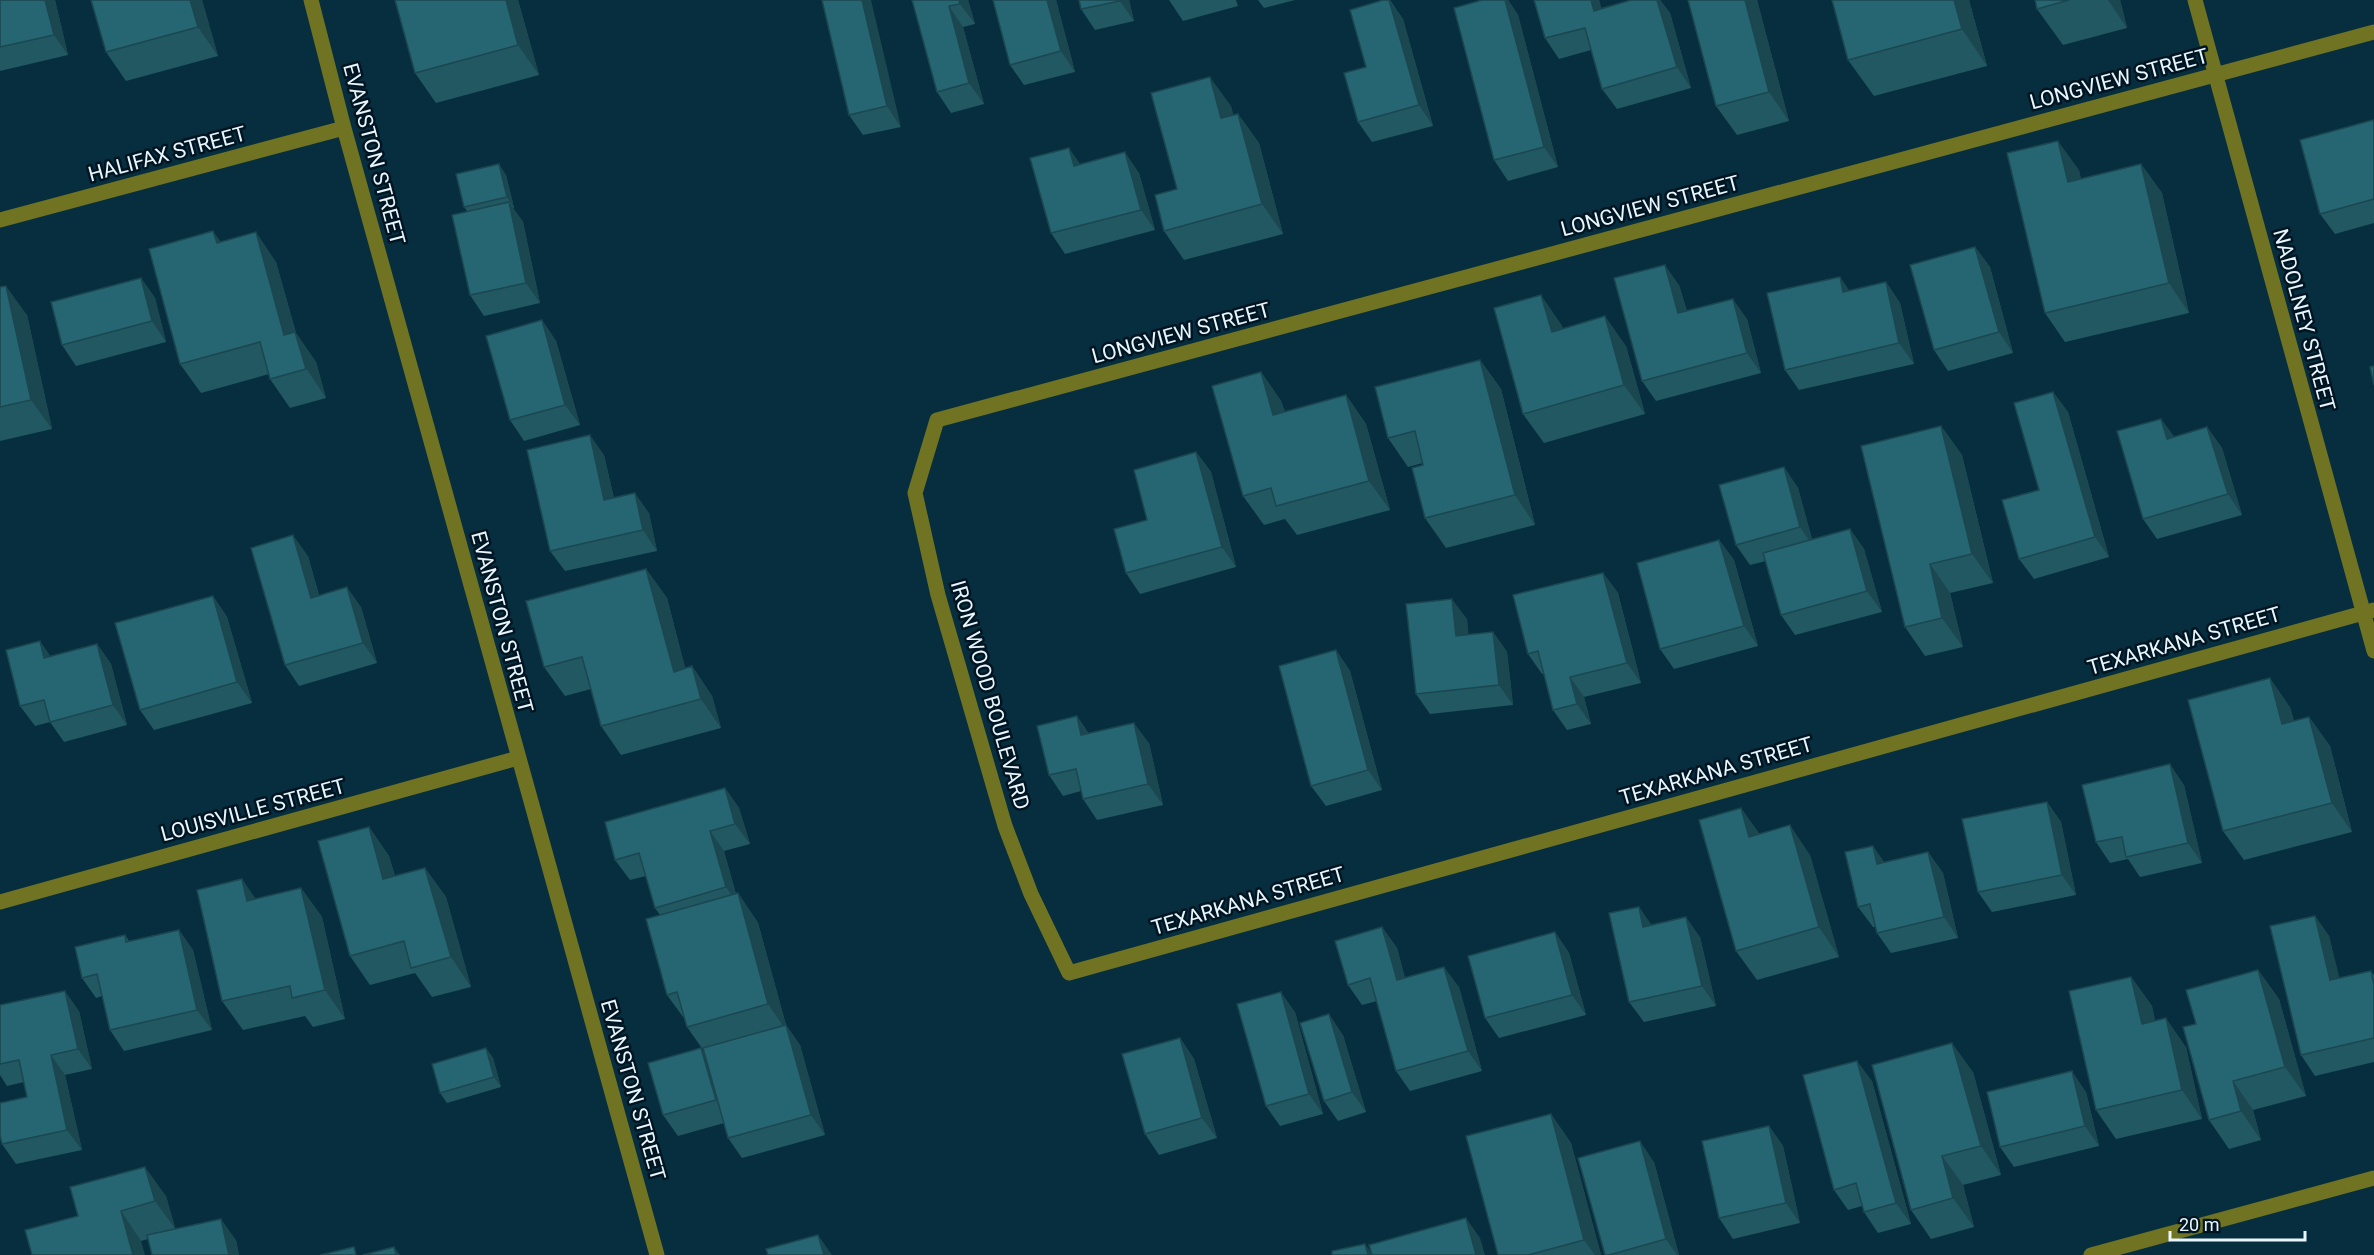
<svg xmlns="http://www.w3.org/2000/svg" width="2374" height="1255" viewBox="0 0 2374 1255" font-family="Roboto,sans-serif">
	<rect width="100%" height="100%" fill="#072e3e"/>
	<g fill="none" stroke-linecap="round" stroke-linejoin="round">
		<path stroke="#707322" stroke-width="15" d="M311,0L344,128L657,1255
			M2195,0L2374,651
			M2374,32L937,420L915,493L938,595L1005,826L1031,894L1069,973L2374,610
			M0,220L344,128
			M0,902L518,758
			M2091,1255L2374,1178"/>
	</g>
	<path fill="#215862" d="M0,0H55L68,55L0,71Z
		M202,0L218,56L126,81L106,52Z
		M395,0H518L539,75L436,103L415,73Z
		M822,0L901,127L863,135L849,115Z
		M912,0H968L975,24L963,27L984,104L951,113L937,92Z
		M993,0H1056L1075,72L1024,85L1010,65Z
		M1079,0H1129L1134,21L1095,30L1081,9Z
		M1169,0H1236L1238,6L1183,21Z
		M1258,0H1295L1264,8Z
		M1383,0H1390L1403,19L1433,126L1372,142L1358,122L1366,67Z
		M1482,0H1508L1518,15L1558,167L1508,181L1494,160Z
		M1599,0L1601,8L1631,0H1660L1670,13L1691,88L1617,109L1602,89L1591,50L1559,59L1545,38Z
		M1688,0H1757L1789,121L1737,135L1716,106Z
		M1832,0H1969L1987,66L1874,96L1848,60Z
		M2035,0H2120L2127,28L2063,45L2037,9Z
		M1231,106L1233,115L1238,114L1259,143L1283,234L1184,260L1164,231L1177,189Z
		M2373,120L2374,121V223L2335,234L2320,214Z
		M2141,164L2162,193L2189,313L2065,342L2045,313L2079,170L2081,179Z
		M1139,173L1155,230L1065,254L1051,233Z
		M506,175L514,208H513L523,222L540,303L484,316L470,295L467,211L464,207Z
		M221,242L276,262L296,333L316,362L326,398L290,408L270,379L269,374L201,393L180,364Z
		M1975,247L1990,267L2013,353L1948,371L1934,350Z
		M141,278L155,298L166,342L76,366L62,345Z
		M1886,282L1900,303L1914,364L1799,390L1785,370L1849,291Z
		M1679,285L1687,311L1747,319L1761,373L1656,401L1642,381Z
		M0,287L27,315L52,429L0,441Z
		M542,320L556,341L580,425L524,441L510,420Z
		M1561,324L1563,329L1626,346L1645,414L1544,443L1523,414Z
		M1480,360L1501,389L1535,525L1446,548L1425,518L1423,463L1408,467L1388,438Z
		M1261,372L1281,401L1285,412L1346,395L1366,424L1390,510L1297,535L1285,519L1264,525L1243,496Z
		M2053,392L2068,412L2109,557L2034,579L2019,559L2039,490Z
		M2161,419L2174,437L2207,427L2222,448L2242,515L2157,539L2143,519Z
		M1941,426L1962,455L1993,583L1950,593L1963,647L1925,656L1905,627Z
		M1196,452L1211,472L1236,567L1140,594L1126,573L1147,520Z
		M604,455L614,498L649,513L657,551L565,571L550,551Z
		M1784,467L1798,488L1812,539L1850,529L1864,549L1882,612L1795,635L1781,615L1766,561L1750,565L1736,545Z
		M1719,540L1734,560L1758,646L1674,669L1660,649Z
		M308,556L319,595L361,607L377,663L299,686L285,665Z
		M646,569L667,598L685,668L692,666L712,696L721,728L621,755L601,726L591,689L565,696L544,667Z
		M1603,573L1618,593L1641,683L1584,697L1591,724L1567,730L1553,710L1544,673L1542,674L1528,654Z
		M213,596L227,617L252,703L154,730L140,710Z
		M1467,619L1468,634L1493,632L1507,652L1513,705L1430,714L1416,694Z
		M97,644L111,664L127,725L64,742L50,722L35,726L20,706Z
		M1336,650L1350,671L1382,790L1326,806L1311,786Z
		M2290,707L2294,721L2309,717L2330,746L2352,832L2244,860L2223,831Z
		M1077,716L1089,734L1149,743L1163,805L1097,820L1083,799L1081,791L1063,796L1049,775Z
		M2184,785L2202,863L2140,877L2128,859L2110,863L2096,842Z
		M725,788L739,808L750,844L724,851L736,894L738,893L758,923L786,1025L800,1045L825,1135L742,1158L728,1138L724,1123L678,1136L663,1115L705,1053L704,1051L687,1027L686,1021L667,995L660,915L655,908L646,876L630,880L615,860Z
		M2047,802L2061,822L2076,895L1992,912L1978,892Z
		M1741,808L1759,834L1810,855L1839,957L1757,980L1736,951Z
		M369,827L389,856L395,876L425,868L446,897L471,987L432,997L415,973L370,985L350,956Z
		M1873,846L1884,863L1928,852L1943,873L1958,938L1891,953L1877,933L1876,927H1873L1858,907Z
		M242,879L255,899L301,888L322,917L345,1019L313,1027L305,1016L243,1030L222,1001Z
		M1639,907L1651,925L1700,937L1716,1006L1644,1022L1629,1002Z
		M2315,916L2329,936L2339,978L2371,971L2374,975V1062L2315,1076L2301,1055Z
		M1382,927L1397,948L1405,978L1459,987L1482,1071L1410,1091L1396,1071L1377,1001L1362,1005L1348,985Z
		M179,930L193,950L212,1030L124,1051L110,1030L102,996L96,998L82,978L125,935L129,941Z
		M1555,932L1569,953L1586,1015L1499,1038L1485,1018Z
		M2258,970L2279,999L2306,1096L2253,1110L2261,1140L2229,1149L2209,1120L2196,1024Z
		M2131,977L2152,1006L2155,1021L2186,1047L2202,1119L2116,1139L2096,1110Z
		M0,1005L79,1011L92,1069L65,1075L82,1150L16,1164L2,1144L27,1097L24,1082L7,1086L0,1075Z
		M1295,1012L1323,1114L1280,1126L1266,1106Z
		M1343,1035L1366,1112L1338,1121L1324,1101Z
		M1180,1038L1194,1059L1217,1138L1159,1155L1145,1134Z
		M486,1048L493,1058L501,1087L447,1103L440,1093Z
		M1973,1072L2001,1175L1963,1185L1974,1227L1931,1239L1911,1210Z
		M1872,1081L1911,1224L1878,1233L1864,1212L1862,1206L1848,1210L1834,1190Z
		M2086,1092L2099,1146L2014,1167L2000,1147Z
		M1551,1114L1571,1143L1601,1255H1498Z
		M1769,1126L1783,1146L1800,1223L1733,1239L1719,1218Z
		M1654,1162L1679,1255H1605Z
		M166,1196L175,1229L236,1240L239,1255H152L148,1239L141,1241L25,1230Z"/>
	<path fill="#1b4750" d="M45,0H55L68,55L54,35Z
		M190,0H202L218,56L198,27Z
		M506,0H518L539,75L518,45Z
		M862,0H871L901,127L887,106Z
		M959,0H968L975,24L960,4Z
		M1047,0H1056L1075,72L1061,51Z
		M1120,0H1129L1134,21L1120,1Z
		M1389,0L1403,19L1433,126L1419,105Z
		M1505,0H1508L1518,15L1558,167L1544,147Z
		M1591,0H1599L1608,31L1594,11Z
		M1657,0H1660L1670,13L1691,88L1677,67Z
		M1745,0H1757L1789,121L1769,92Z
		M1954,0H1969L1987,66L1962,29Z
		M2108,0H2120L2127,28Z
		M949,6L963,27L984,104L969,83Z
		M1210,77L1231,106L1242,147L1221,118Z
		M1238,114L1259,143L1283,234L1262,204Z
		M2058,141L2079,170L2088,211L2068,182Z
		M1069,148L1083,168L1074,166Z
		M1125,152L1139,173L1155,230L1141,210Z
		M499,164L506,175L514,208L507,197Z
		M2141,164L2162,193L2189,313L2169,283Z
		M509,202L523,222L540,303L526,283Z
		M213,231L234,260L217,243Z
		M256,232L276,262L296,333L316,362L326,398L284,335Z
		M1975,247L1990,267L2013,353L1999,332Z
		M1665,265L1679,285L1693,333L1678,313Z
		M1840,277L1854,297L1843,292Z
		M141,278L155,298L166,342L152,321Z
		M1886,282L1900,303L1914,364L1899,343Z
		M6,286L27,315L52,429L31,400Z
		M1541,295L1561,324L1572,361L1552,332Z
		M1733,299L1747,319L1761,373L1747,353Z
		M1605,316L1626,346L1645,414L1624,385Z
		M542,320L556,341L580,425L565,405Z
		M1480,360L1501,389L1535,525L1515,495Z
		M1261,372L1281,401L1294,445L1273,415Z
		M2053,392L2068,412L2109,557L2095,537Z
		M1346,395L1366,424L1390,510L1369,481Z
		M2161,419L2176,439H2167Z
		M1941,426L1962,455L1993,583L1972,554Z
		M2207,427L2222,448L2242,515L2228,494Z
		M590,435L604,455L619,520L604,500Z
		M1196,452L1211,472L1236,567L1222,547Z
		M1784,467L1798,488L1814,548L1800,527Z
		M635,493L649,513L657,551L643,530Z
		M1850,529L1864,549L1882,612L1867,591Z
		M293,535L308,556L325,618L311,598Z
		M1719,540L1734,560L1758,646L1744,626Z
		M1930,564L1950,593L1963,647L1942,618Z
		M646,569L667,598L694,701L674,672Z
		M1603,573L1618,593L1641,683L1627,663Z
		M347,587L361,607L377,663L363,643Z
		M213,596L227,617L252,703L237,682Z
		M1452,599L1467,619L1471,656L1456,636Z
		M1493,632L1507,652L1513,705L1499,685Z
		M40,641L54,661L44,658Z
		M97,644L111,664L127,725L113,705Z
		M1336,650L1350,671L1382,790L1368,770Z
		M692,666L712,696L721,728L701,699Z
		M1570,677L1584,697L1591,724L1577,704Z
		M2270,678L2290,707L2302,753L2282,724Z
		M1077,716L1091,737L1081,735Z
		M2309,717L2330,746L2352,832L2332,803Z
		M1134,723L1149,743L1163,805L1148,784Z
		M2170,764L2184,785L2202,863L2188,843Z
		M725,788L739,808L750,844L735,824Z
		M2047,802L2061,822L2076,895L2062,875Z
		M1741,808L1762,837H1749Z
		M1790,825L1810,855L1839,957L1819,927Z
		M369,827L389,856L403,908L383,879Z
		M710,831L724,851L740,908L726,887Z
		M1873,846L1887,866L1877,864Z
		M1928,852L1943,873L1958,938L1944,917Z
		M425,868L446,897L471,987L451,957Z
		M242,879L262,908L247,901Z
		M301,888L322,917L345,1019L325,990Z
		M738,893L758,923L786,1025L800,1045L825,1135L811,1115L788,1033L768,1004Z
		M1639,907L1653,927H1643Z
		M2315,916L2329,936L2345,1000L2330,980Z
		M1686,917L1700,937L1716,1006L1702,986Z
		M1382,927L1397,948L1411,1001L1397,980Z
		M179,930L193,950L212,1030L197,1010Z
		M1555,932L1569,953L1586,1015L1572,995Z
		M1444,967L1459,987L1482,1071L1468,1051Z
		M2258,970L2279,999L2306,1096L2285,1067Z
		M2131,977L2152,1006L2162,1053L2142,1024Z
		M65,991L79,1011L92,1069L78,1049Z
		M1281,992L1295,1012L1323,1114L1309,1094Z
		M1329,1014L1343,1035L1366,1112L1352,1092Z
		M2166,1018L2186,1047L2202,1119L2182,1090Z
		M1180,1038L1194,1059L1217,1138L1202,1118Z
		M1952,1043L1973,1072L2001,1175L1981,1146Z
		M486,1048L493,1058L501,1087L494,1077Z
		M701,1048L716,1069L731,1121L716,1100Z
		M51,1055L65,1075L82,1150L67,1130Z
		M1857,1061L1872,1081L1911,1224L1896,1203Z
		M2072,1071L2086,1092L2099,1146L2085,1126Z
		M2233,1081L2253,1110L2261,1140L2241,1111Z
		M1551,1114L1571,1143L1601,1255H1595L1584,1240Z
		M1769,1126L1783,1146L1800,1223L1786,1203Z
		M1640,1141L1654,1162L1679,1255H1677L1666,1239Z
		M1942,1156L1963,1185L1974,1227L1953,1198Z
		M145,1167L166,1196L176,1230L155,1201Z
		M121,1211L141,1241L145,1255H133Z
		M1466,1218L1480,1238L1485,1255H1476Z
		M221,1219L236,1240L239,1255H229Z
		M818,1235L832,1255H824Z
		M1365,1244L1373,1255H1368Z
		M394,1247L400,1255H396Z"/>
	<path fill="#266672" stroke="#1b4750" stroke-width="1.5" d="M0,0H45L54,35L0,47Z
		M91,0H190L198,27L106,52Z
		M395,0H506L518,45L415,73Z
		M822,0H862L887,106L849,115Z
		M912,0H959L960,4L949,6L969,83L937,92Z
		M993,0H1047L1061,51L1010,65Z
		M1079,0H1120V1L1081,9Z
		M1383,0H1389L1419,105L1358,122L1344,73L1366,67L1350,10Z
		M1482,0H1505L1544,147L1494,160L1454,8Z
		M1534,0H1591L1594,11L1631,0H1657L1677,67L1602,89L1585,28L1545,38Z
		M1688,0H1745L1769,92L1716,106Z
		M1832,0H1954L1962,29L1848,60Z
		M2035,0H2069L2037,9Z
		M1210,77L1221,118L1238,114L1262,204L1164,231L1155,195L1177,189L1151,93Z
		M2373,120L2374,123V199L2320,214L2300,140Z
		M2058,141L2068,182L2141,164L2169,283L2045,313L2007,153Z
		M1069,148L1074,166L1125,152L1141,210L1051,233L1030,158Z
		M499,164L507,197L464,207L456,174Z
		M509,202L526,283L470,295L452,215Z
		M213,231L217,243L256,232L284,335L295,332L306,369L270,379L260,342L180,364L149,249Z
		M1975,247L1999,332L1934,350L1910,265Z
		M1665,265L1678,313L1733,299L1747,353L1642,381L1614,278Z
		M1840,277L1843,292L1886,282L1899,343L1785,370L1767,293Z
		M141,278L152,321L62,345L51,302Z
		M6,286L31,400L0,407V287Z
		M1541,295L1552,332L1605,316L1624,385L1523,414L1494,308Z
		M542,320L565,405L510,420L486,336Z
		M1480,360L1515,495L1425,518L1412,468L1423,465L1415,431L1388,438L1375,387Z
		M2374,366V385L2370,367Z
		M1261,372L1273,415L1346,395L1369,481L1276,506L1271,488L1243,496L1212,386Z
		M2053,392L2095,537L2019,559L2002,500L2039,490L2014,403Z
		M2161,419L2167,439L2207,427L2228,494L2143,519L2117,431Z
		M1941,426L1972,554L1930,564L1942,618L1905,627L1861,446Z
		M590,435L604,500L635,493L643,530L550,551L527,450Z
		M1196,452L1222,547L1126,573L1114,529L1147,520L1134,470Z
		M1784,467L1800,527L1736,545L1719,485Z
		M1850,529L1867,591L1781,615L1763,553Z
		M293,535L311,598L347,587L363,643L285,665L251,548Z
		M1719,540L1744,626L1660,649L1637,563Z
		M646,569L674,672L692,666L701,699L601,726L582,657L544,667L526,601Z
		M1603,573L1627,663L1570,677L1577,704L1553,710L1538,651L1528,654L1513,595Z
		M213,596L237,682L140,710L115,623Z
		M1452,599L1456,636L1493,632L1499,685L1416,694L1406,604Z
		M40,641L44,658L97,644L113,705L50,722L44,700L20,706L6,650Z
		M1336,650L1368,770L1311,786L1279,666Z
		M2270,678L2282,724L2309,717L2332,803L2223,831L2188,700Z
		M1077,716L1081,735L1134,723L1148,784L1083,799L1076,769L1049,775L1037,726Z
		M2170,764L2188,843L2126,857L2122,837L2096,842L2082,785Z
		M725,788L735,824L710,831L726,887L655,908L639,853L615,860L605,822Z
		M2047,802L2062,875L1978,892L1962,819Z
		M1741,808L1749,837L1790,825L1819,927L1736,951L1699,820Z
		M369,827L383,879L425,868L451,957L411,968L404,941L350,956L318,841Z
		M1873,846L1877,864L1928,852L1944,917L1877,933L1870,904L1858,907L1845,852Z
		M242,879L247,901L301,888L325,990L292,998L290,986L222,1001L197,890Z
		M738,893L768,1004L687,1027L677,992L667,995L646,919Z
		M1639,907L1643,927L1686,917L1702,986L1629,1002L1609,913Z
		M2315,916L2330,980L2371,971L2374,985V1038L2301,1055L2270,926Z
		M1382,927L1397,980L1444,967L1468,1051L1396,1071L1370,978L1348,985L1335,941Z
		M179,930L197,1010L110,1030L97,974L82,978L75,947L125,935L126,942Z
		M1555,932L1572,995L1485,1018L1468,956Z
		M2258,970L2285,1067L2233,1081L2241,1111L2209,1120L2183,1027L2196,1024L2186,990Z
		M2131,977L2142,1024L2166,1018L2182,1090L2096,1110L2069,991Z
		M65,991L78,1049L51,1055L67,1130L2,1144L0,1135V1103L27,1097L19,1060L0,1064V1005Z
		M1281,992L1309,1094L1266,1106L1237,1004Z
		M1329,1014L1352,1092L1324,1101L1300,1023Z
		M786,1025L811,1115L728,1138L703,1048Z
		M1180,1038L1202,1118L1145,1134L1122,1054Z
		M1952,1043L1981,1146L1942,1156L1953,1198L1911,1210L1872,1065Z
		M486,1048L494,1077L440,1093L432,1064Z
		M701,1048L716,1100L663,1115L648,1063Z
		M1857,1061L1896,1203L1864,1212L1856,1183L1834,1190L1803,1075Z
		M2072,1071L2085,1126L2000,1147L1987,1092Z
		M1551,1114L1584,1240L1528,1255H1498L1466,1136Z
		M1769,1126L1786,1203L1719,1218L1702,1141Z
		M1640,1141L1666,1239L1609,1255H1605L1578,1158Z
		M145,1167L155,1201L121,1211L133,1255H32L25,1230L78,1216L70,1187Z
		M1466,1218L1476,1255H1372L1369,1245Z
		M221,1219L229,1255H152L147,1235Z
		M818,1235L824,1255H768L766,1249Z
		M1365,1244L1368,1255H1332V1251Z
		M354,1247L356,1255H320Z
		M394,1247L396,1255H363Z"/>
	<g text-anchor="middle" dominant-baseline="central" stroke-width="5" stroke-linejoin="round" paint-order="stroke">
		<g font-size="21" fill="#e9f6fe" stroke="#001522">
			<text transform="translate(2119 79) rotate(-15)">LONGVIEW STREET</text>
			<text transform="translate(167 154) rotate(-15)">HALIFAX STREET</text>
			<text transform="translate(374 154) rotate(75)">EVANSTON STREET</text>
			<text transform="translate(1650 206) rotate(-15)">LONGVIEW STREET</text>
			<text transform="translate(2304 320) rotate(75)">NADOLNEY STREET</text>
			<text transform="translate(1181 333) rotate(-15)">LONGVIEW STREET</text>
			<text transform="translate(502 622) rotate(75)">EVANSTON STREET</text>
			<text transform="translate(2184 641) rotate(-16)">TEXARKANA STREET</text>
			<text transform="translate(990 695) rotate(74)">IRON WOOD BOULEVARD</text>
			<text transform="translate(1716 771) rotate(-16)">TEXARKANA STREET</text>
			<text transform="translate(253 810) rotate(-15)">LOUISVILLE STREET</text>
			<text transform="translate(1248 901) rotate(-16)">TEXARKANA STREET</text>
			<text transform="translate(633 1090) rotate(74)">EVANSTON STREET</text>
		</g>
	</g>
	<path d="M2170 1231v9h135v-9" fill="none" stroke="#e9f6fe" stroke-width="3"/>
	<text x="2179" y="1231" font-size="18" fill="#e9f6fe" stroke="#001522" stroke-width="4.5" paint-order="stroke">20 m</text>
</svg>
